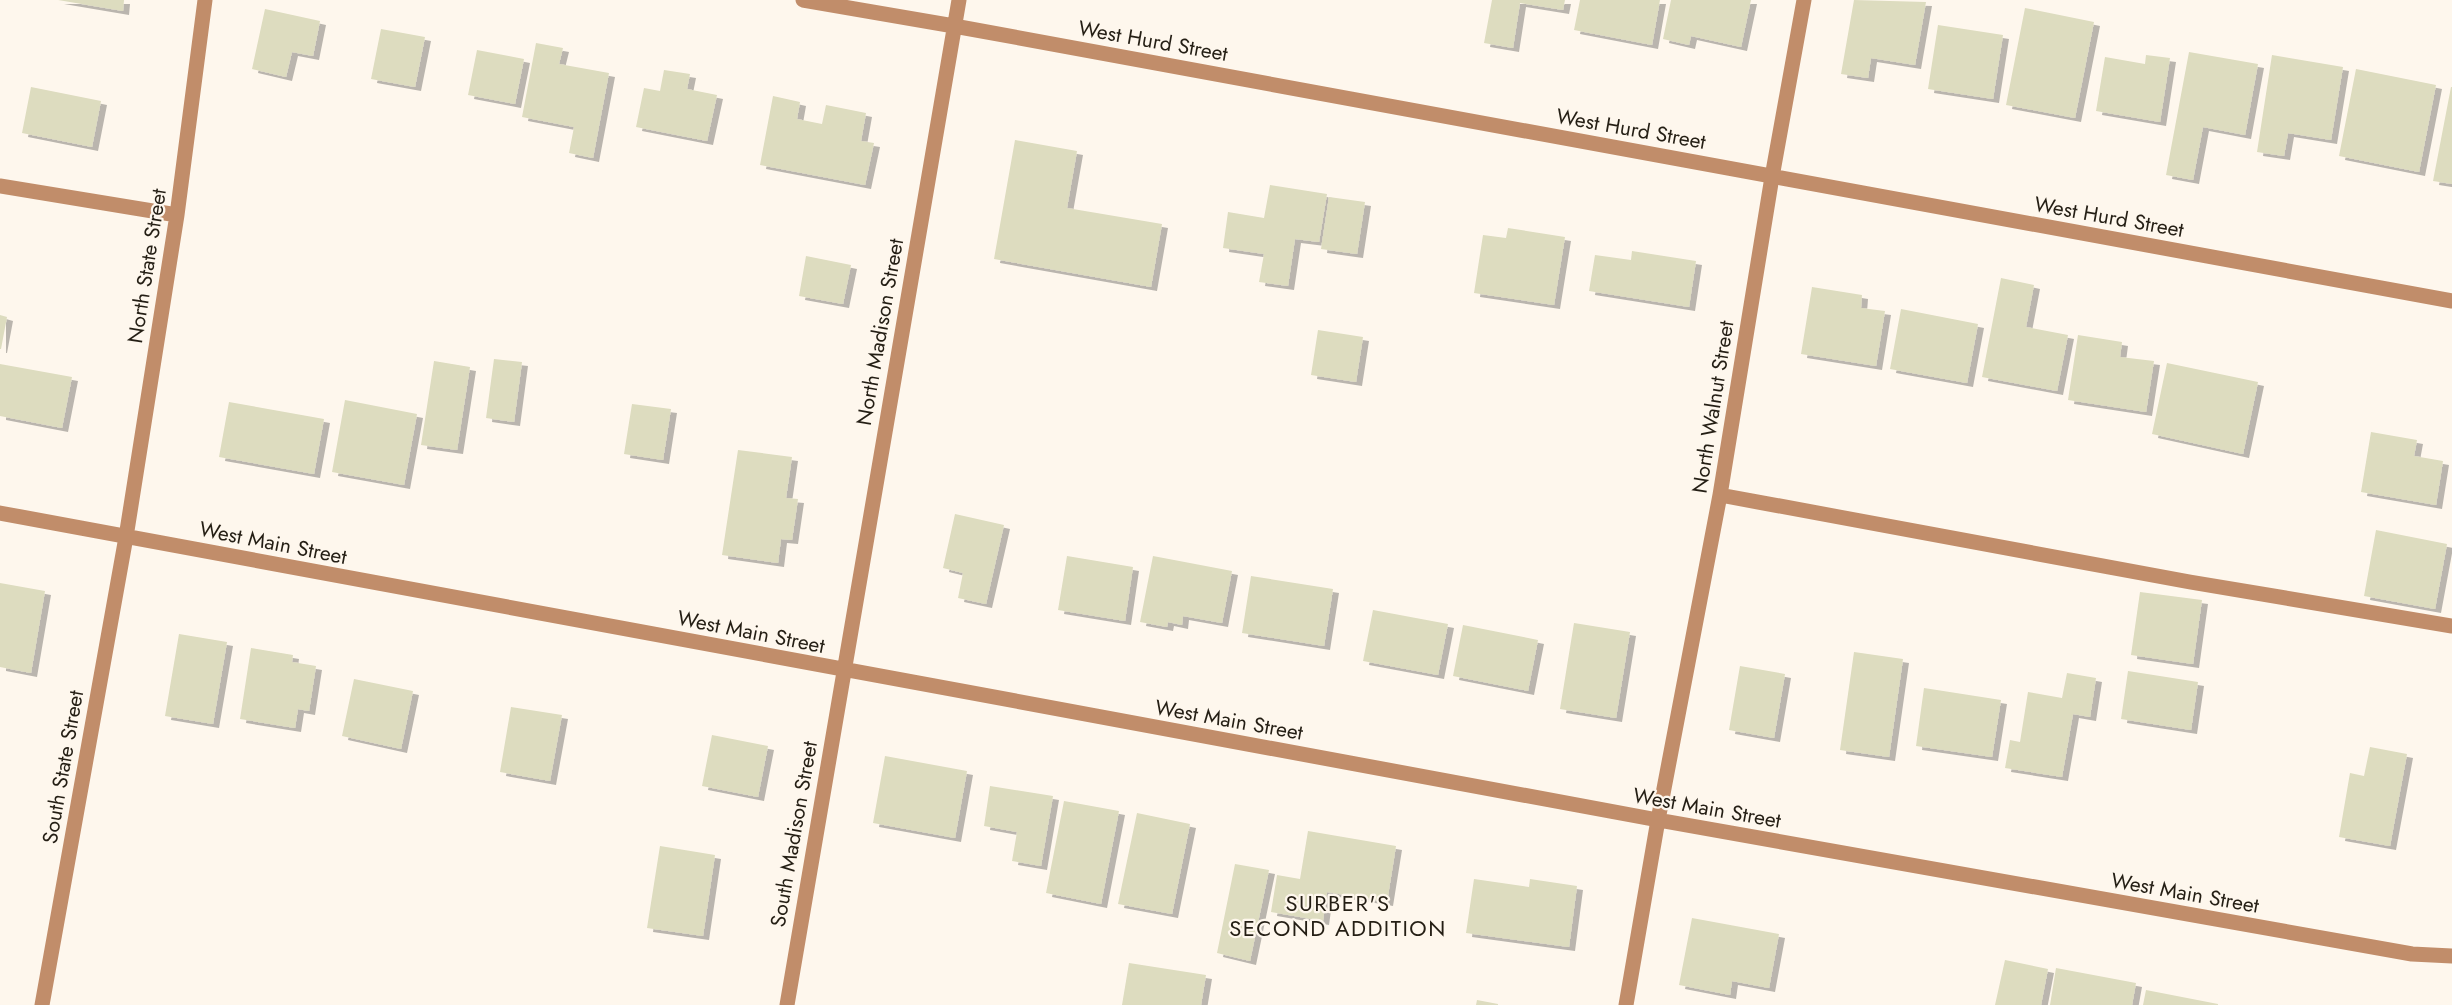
<svg xmlns="http://www.w3.org/2000/svg" width="2452" height="1005" viewBox="0 0 2452 1005" font-family="Jost,sans-serif">
	<defs>
		<filter id="shadow"><feDropShadow dx="6" dy="4" stdDeviation="0" flood-color="#0004"/></filter>
	</defs>
	<rect width="100%" height="100%" fill="#fef7ed"/>
	<path fill="#dddcbf" filter="url(#shadow)" d="M58,0H124L123,11Z
		M1492,0H1565L1563,10L1520,3L1513,48L1484,43Z
		M1580,0H1660L1652,45L1574,30Z
		M1671,0H1751L1741,47L1691,36L1689,45L1663,39Z
		M1854,0L1926,2L1915,65L1871,58L1868,78L1841,74Z
		M2025,8L2094,22L2075,118L2006,105Z
		M265,9L320,21L313,56L292,52L286,77L252,69Z
		M1938,25L2003,35L1993,99L1928,89Z
		M381,29L425,37L415,87L371,79Z
		M536,43L563,48L559,64L609,73L593,158L569,153L574,127L522,117Z
		M477,50L524,59L515,104L468,95Z
		M2189,52L2258,64L2245,135L2203,127L2193,180L2166,175Z
		M2146,55L2170,58L2160,122L2096,111L2105,57L2145,64Z
		M2272,55L2343,67L2331,140L2288,133L2284,156L2257,152Z
		M2356,69L2436,85L2419,172L2339,156Z
		M664,70L690,74L687,89L717,95L707,141L636,127L644,88L660,91Z
		M31,87L101,101L92,147L22,133Z
		M2451,87H2452V184L2433,181Z
		M773,96L800,102L797,119L822,124L826,105L866,113L861,141L874,143L865,185L760,165Z
		M1015,140L1077,151L1067,208L1162,224L1151,287L994,259Z
		M1270,185L1327,194L1319,242L1295,239L1288,286L1259,282L1264,254L1223,248L1228,212L1264,218Z
		M1329,197L1365,202L1357,254L1321,249Z
		M1508,228L1565,237L1554,305L1474,293L1483,235L1506,238Z
		M1632,251L1696,261L1689,307L1589,291L1595,255L1631,260Z
		M806,256L851,265L843,304L799,296Z
		M2001,278L2034,285L2026,327L2068,335L2057,391L1982,377Z
		M1812,287L1862,295L1861,308L1885,311L1876,366L1801,354Z
		M1901,309L1978,324L1967,383L1890,369Z
		M0,315L7,317L1,349H0Z
		M1318,330L1363,337L1356,382L1311,375Z
		M2078,335L2122,342L2120,357L2154,361L2146,412L2068,400Z
		M494,359L522,362L514,422L486,418Z
		M434,361L470,367L457,450L421,445Z
		M2167,363L2258,382L2243,454L2152,434Z
		M0,364L72,377L62,428L0,416Z
		M345,400L417,414L404,485L332,472Z
		M229,402L324,419L314,474L219,457Z
		M632,404L671,409L663,460L624,454Z
		M2371,432L2417,440L2414,456L2443,461L2436,505L2361,492Z
		M738,450L792,457L786,498L798,499L792,540L781,539L778,563L722,555Z
		M955,514L1004,525L986,604L958,598L963,573L943,568Z
		M2376,530L2447,544L2435,609L2364,596Z
		M1067,556L1133,567L1125,621L1058,610Z
		M1153,556L1232,571L1222,623L1183,616L1182,625L1168,622L1167,627L1140,622Z
		M1251,576L1333,589L1324,646L1242,633Z
		M0,583L45,591L31,673L0,667Z
		M2140,592L2202,600L2193,664L2131,655Z
		M1373,610L1448,624L1438,675L1363,661Z
		M1574,623L1630,632L1616,718L1560,709Z
		M1463,625L1538,640L1528,691L1453,676Z
		M179,634L227,642L213,724L165,716Z
		M251,648L293,655L292,662L316,666L309,711L298,709L295,728L240,719Z
		M1854,652L1903,659L1889,757L1840,750Z
		M1740,666L1785,674L1774,738L1729,730Z
		M2128,671L2198,682L2191,730L2121,719Z
		M2067,673L2096,678L2090,717L2073,714L2062,777L2005,768L2010,740L2020,742L2028,692L2062,698Z
		M354,679L413,691L401,749L342,736Z
		M1924,688L2001,700L1992,757L1916,746Z
		M511,707L562,715L550,781L500,772Z
		M712,735L768,746L758,797L702,786Z
		M2370,747L2407,754L2390,846L2339,837L2350,773L2364,776Z
		M885,756L967,771L955,838L873,823Z
		M990,786L1053,796L1041,866L1012,861L1017,832L984,826Z
		M1064,801L1119,811L1101,904L1046,893Z
		M1137,813L1190,824L1172,914L1118,904Z
		M1308,831L1396,846L1387,902L1327,892L1323,921L1271,912L1277,875L1300,879Z
		M660,846L715,855L703,936L647,928Z
		M1235,864L1269,870L1250,961L1217,953Z
		M1474,879L1529,887L1530,879L1577,886L1569,947L1466,933Z
		M1692,918L1779,934L1769,988L1732,981L1730,995L1679,985Z
		M2005,960L2048,969L2041,1005H1995Z
		M1129,963L1206,975L1201,1005H1122Z
		M2056,968L2136,983L2132,1005H2050Z
		M2146,990L2218,1004V1005H2143Z
		M1477,1000L1498,1004V1005H1476Z"/>
	<g fill="none" stroke-linecap="round" stroke-linejoin="round">
		<path stroke="#c18d6a" stroke-width="15" d="M803,0L954,26L2452,301
			M0,186L177,215
			M1720,495L2190,582L2452,626
			M0,513L1658,820L2412,954L2452,956
			M42,1005L126,537L177,215L205,0
			M787,1005L959,0
			M1626,1005L1658,820L1720,495L1772,177L1804,0"/>
	</g>
	<g text-anchor="middle" dominant-baseline="central" stroke-width="4.5" stroke-linejoin="round" paint-order="stroke">
		<g font-size="21" fill="#241e14" stroke="#fef7ed">
			<text transform="translate(1153 41) rotate(10)">West Hurd Street</text>
			<text transform="translate(1631 129) rotate(10)">West Hurd Street</text>
			<text transform="translate(2109 217) rotate(10)">West Hurd Street</text>
			<text transform="translate(147 266) rotate(-81)">North State Street</text>
			<text transform="translate(880 332) rotate(-80)">North Madison Street</text>
			<text transform="translate(1713 407) rotate(-81)">North Walnut Street</text>
			<text transform="translate(273 543) rotate(11)">West Main Street</text>
			<text transform="translate(751 632) rotate(11)">West Main Street</text>
			<text transform="translate(1229 720) rotate(10)">West Main Street</text>
			<text transform="translate(63 767) rotate(-80)">South State Street</text>
			<text transform="translate(1707 808) rotate(10)">West Main Street</text>
			<text transform="translate(794 834) rotate(-80)">South Madison Street</text>
			<text transform="translate(2185 893) rotate(10)">West Main Street</text>
		</g>
		<g font-size="22" letter-spacing="1.5" fill="#241e14" stroke="#fef7ed">
			<text x="1338" y="903">SURBER'S<tspan x="1338" dy="25">SECOND ADDITION</tspan></text>
		</g>
	</g>
</svg>
